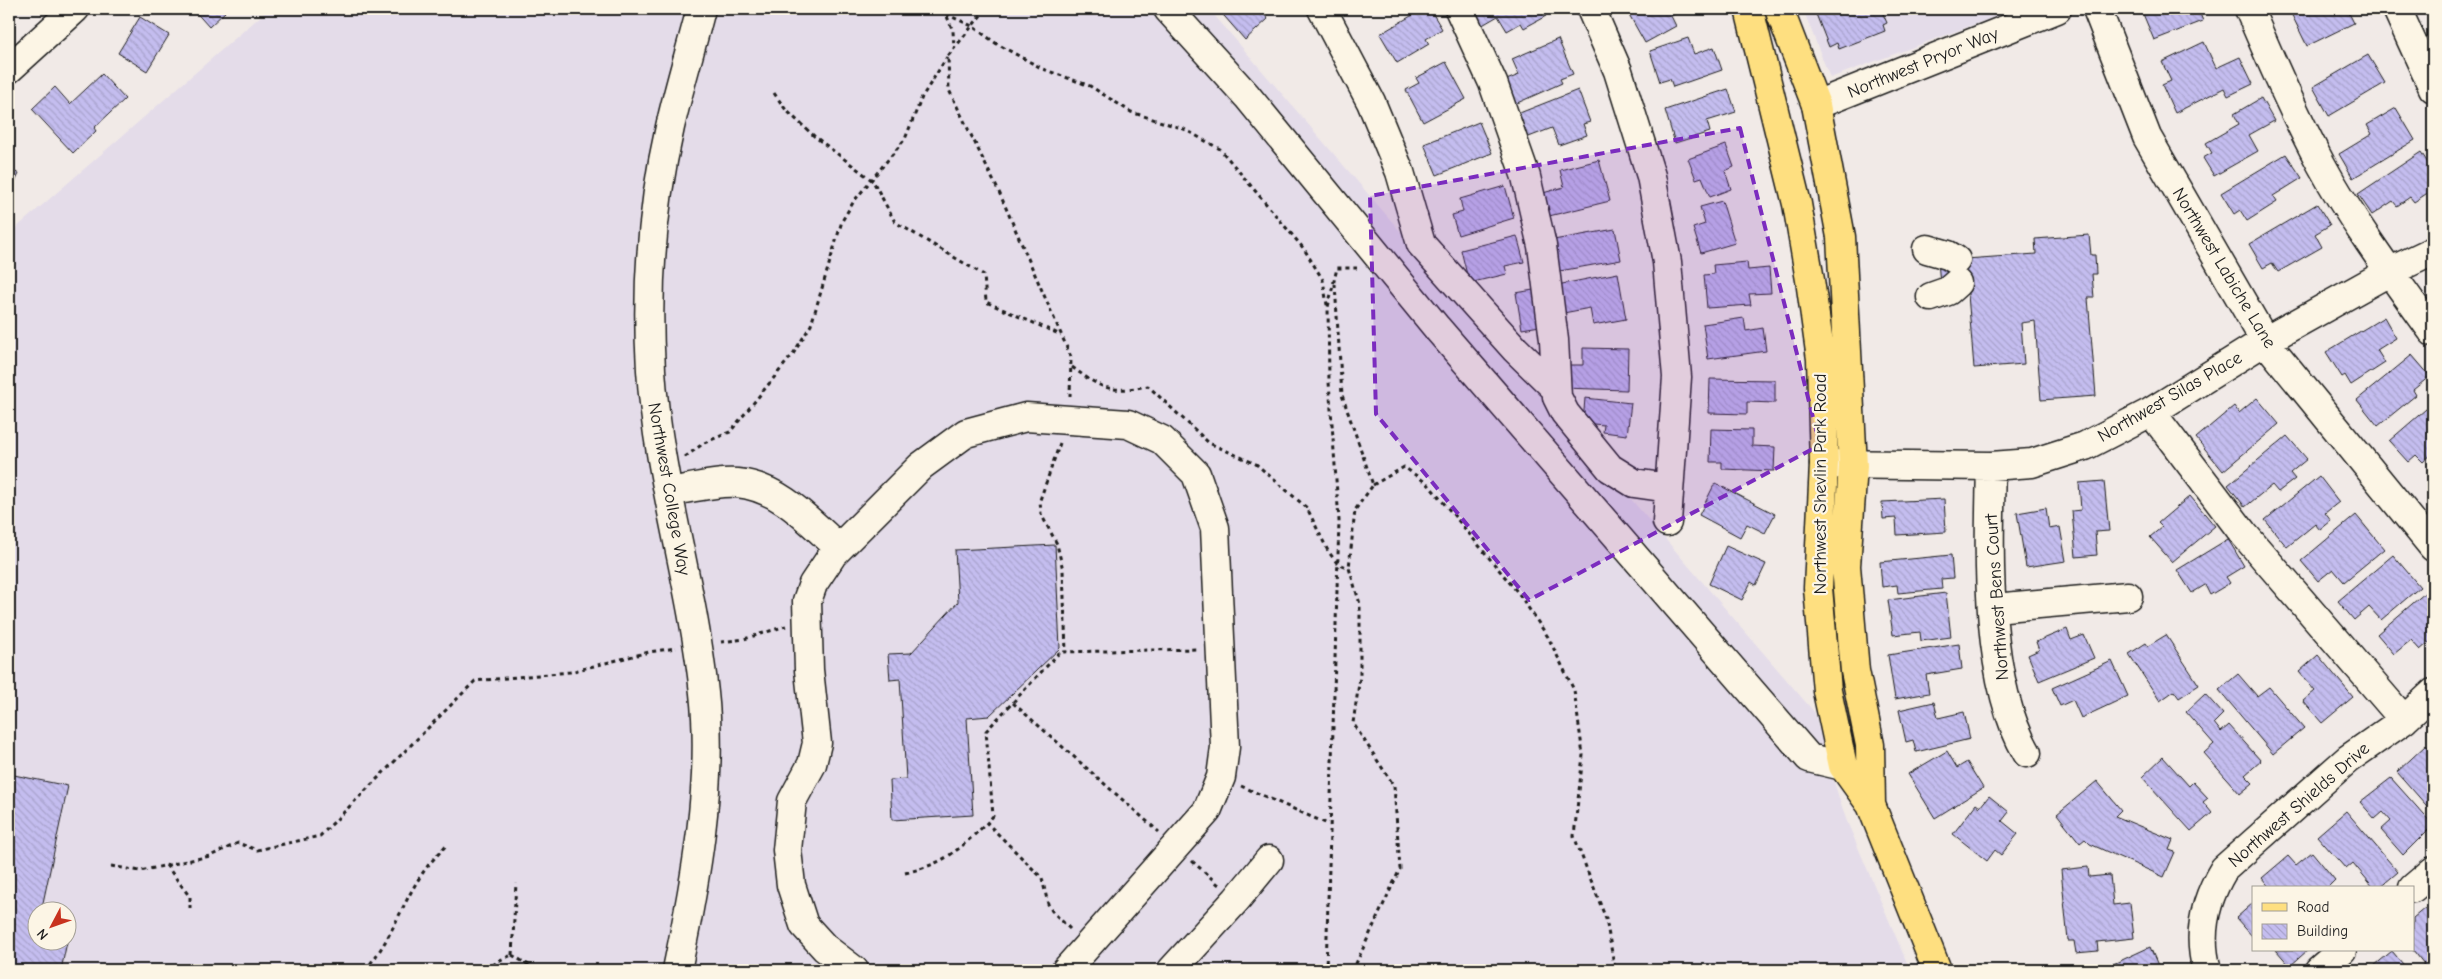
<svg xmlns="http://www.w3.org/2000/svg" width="2442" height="979" viewBox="0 0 2442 979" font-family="'Comic Neue',sans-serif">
	<defs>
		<pattern id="building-back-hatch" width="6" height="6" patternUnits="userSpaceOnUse" patternTransform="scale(1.25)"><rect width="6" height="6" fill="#c4bdef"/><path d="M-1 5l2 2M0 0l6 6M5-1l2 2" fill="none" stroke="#a8a2cc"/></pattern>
	</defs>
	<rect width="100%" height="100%" fill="#f1eae7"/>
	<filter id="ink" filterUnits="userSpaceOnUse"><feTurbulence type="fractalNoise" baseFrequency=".02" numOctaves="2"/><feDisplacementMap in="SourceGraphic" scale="10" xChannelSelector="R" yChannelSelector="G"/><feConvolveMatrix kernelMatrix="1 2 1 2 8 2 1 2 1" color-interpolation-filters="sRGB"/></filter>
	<g filter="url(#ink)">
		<path fill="#e4dce9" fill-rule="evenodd" d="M269,9H1209L1815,713L1828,764L1846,819L1910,970H9V234ZM38,912H68V942H38Z
			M1803,9H2016L1830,78Z"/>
		<path fill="url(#building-back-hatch)" stroke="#1c1c1c" d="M193,9H222L225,12L209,27Z
			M1218,9H1259L1268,19L1245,40Z
			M1423,9H1430L1442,29L1426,39L1429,44L1397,63L1380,34Z
			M1468,9H1541L1546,16L1524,28L1521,23L1507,31L1498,16L1479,27Z
			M1626,9H1685L1671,16L1676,26L1645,43Z
			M1814,9H1881L1887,23L1883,25L1885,31L1839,49L1837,43L1829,47Z
			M2141,9H2198L2203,21L2154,40Z
			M2289,9H2347L2354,23L2307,46Z
			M140,17L169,35L147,71L118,53Z
			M1688,38L1694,54L1714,47L1722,70L1673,87L1670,79L1660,82L1650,51Z
			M1558,39L1573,74L1560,79L1562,83L1515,104L1504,81L1519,75L1512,59Z
			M2204,42L2216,68L2240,57L2253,84L2228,96L2224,88L2175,113L2162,85L2171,81L2162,62Z
			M2368,55L2385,83L2329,116L2313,87Z
			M1446,62L1466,99L1423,122L1406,90L1419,83L1416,78Z
			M102,74L125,99L94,128L96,131L73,153L32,109L55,87L70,104Z
			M1728,89L1736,112L1707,121L1710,132L1675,143L1665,110Z
			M1578,90L1590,122L1583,124L1587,135L1559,145L1552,128L1521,140L1512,116Z
			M2261,98L2274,121L2249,135L2258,151L2214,176L2203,158L2212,153L2206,143L2239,124L2234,114Z
			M2396,108L2415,140L2353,178L2339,154L2372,134L2367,125Z
			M1479,122L1492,153L1437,175L1424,144Z
			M1726,145L1734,167L1725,171L1731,189L1710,197L1702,177L1696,179L1688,159Z
			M2421,152L2433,171V179L2427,183L2432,190L2414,202L2410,197L2397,206L2393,201L2372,215L2358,194Z
			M2286,154L2302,178L2273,196L2277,202L2247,221L2240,210L2234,214L2221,193Z
			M1599,160L1610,201L1549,216L1543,193L1564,187L1560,170Z
			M9,168L19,174L9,194Z
			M1505,186L1514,218L1458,235L1452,215L1463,212L1460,199Z
			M1722,201L1735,243L1701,253L1693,228L1705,224L1700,207Z
			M2317,204L2330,225L2315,234L2322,247L2278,272L2272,263L2263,268L2249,244Z
			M1615,229L1621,260L1554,272L1548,241Z
			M2089,235L2091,255H2095L2096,274H2092L2094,298H2088L2096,396L2041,400L2035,321L2021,323L2024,364L1974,368L1967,282L1940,284L1938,261L2036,254L2035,239Z
			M1517,236L1524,262L1505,266L1507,274L1469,283L1461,250Z
			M1747,262L1748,270L1769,268L1771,293L1749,294L1751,305L1707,308L1704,275L1714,274L1713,265Z
			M1618,273L1626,319L1593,325L1590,308L1558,314L1552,286Z
			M1533,290L1540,326L1522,329L1516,293Z
			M2384,317L2396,338L2377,350L2385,363L2351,385L2345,375L2342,377L2326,352Z
			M1744,318L1746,331L1763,328L1766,351L1708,359L1703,324Z
			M1583,348L1628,349L1627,390L1561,388L1562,365H1583Z
			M2412,355L2430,376L2413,390L2416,395L2378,426L2357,400Z
			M1710,379L1775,380V403L1747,402V414L1709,413Z
			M1585,398L1631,403L1627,435L1603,432L1604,425L1583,423Z
			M2257,398L2279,424L2223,471L2196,438L2234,406L2239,413Z
			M2433,403V441L2431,443L2433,453L2423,462L2416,455L2408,462L2389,441Z
			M1711,429L1752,430V446L1775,447L1774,471L1722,469V462H1710Z
			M2287,436L2307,459L2290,473L2295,479L2278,492L2272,485L2245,507L2228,485Z
			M2319,476L2339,502L2325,513L2331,521L2320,530L2315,524L2287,547L2265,520Z
			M2104,481L2109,531L2095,532L2097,555L2076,557L2072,511L2081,510L2079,483Z
			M1715,483L1775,514L1765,533L1747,524L1740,537L1699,515Z
			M2190,496L2215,526L2172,562L2150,537L2162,527L2158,523Z
			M1944,499L1946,532L1897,535L1896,518L1883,519L1882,502Z
			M2046,508L2049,529L2060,527L2066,561L2026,567L2017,513Z
			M2356,515L2384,549L2344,582L2333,569L2318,581L2301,561Z
			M2228,539L2244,566L2226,577L2230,583L2210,595L2205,585L2192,593L2177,570Z
			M1055,545L1060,648L989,716L967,718L973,815L892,820L890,780L906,779L900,679L890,680L888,654L911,653L958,602L955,550Z
			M1726,546L1766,564L1756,585L1751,582L1742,600L1709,584Z
			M1951,555L1953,578L1941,579L1942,589L1898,593L1897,585L1882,587L1880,562Z
			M2393,555L2420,587L2381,620L2369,607L2354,620L2338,601Z
			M2426,592L2433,600V639L2420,650L2411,640L2394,654L2377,634Z
			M1946,593L1951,637L1921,641L1920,632L1893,635L1888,600Z
			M2067,629L2071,640L2084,635L2094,658L2039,681L2028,655L2039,650L2036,642Z
			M2166,635L2199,685L2179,698L2174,691L2160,701L2129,654L2146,643L2148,646Z
			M1959,644L1962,669L1926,675L1929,693L1895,699L1888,655Z
			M2318,655L2353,697L2322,723L2303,701L2315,691L2299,672Z
			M2112,661L2128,696L2081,718L2073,700L2060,706L2052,688Z
			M2238,674L2257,696L2269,687L2304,728L2273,754L2219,690Z
			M2205,694L2223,714L2214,723L2221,732L2229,725L2261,761L2245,775L2253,783L2240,794L2204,753L2214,744L2186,712Z
			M1934,702L1938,718L1964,712L1970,739L1916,752L1913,740L1906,742L1899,710Z
			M2426,745L2433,753V813L2397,772Z
			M1947,751L1957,768L1967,762L1983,788L1935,818L1908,774Z
			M2163,757L2189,786L2193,782L2208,798L2203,802L2212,813L2191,831L2142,777Z
			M9,774L68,786L41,912H38V942H67L61,970H9Z
			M2391,778L2433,825L2403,855L2381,830L2391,821L2383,812L2375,819L2360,802Z
			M2097,781L2121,810L2115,816L2173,840L2169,850L2175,852L2164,877L2090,844L2085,839L2080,843L2057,814Z
			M1989,796L2009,812L2002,821L2018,834L2001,855L1995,850L1987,861L1953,834L1976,804L1980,807Z
			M2346,811L2398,872L2379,888H2374L2353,863L2346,869L2317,836Z
			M2312,852L2335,880L2327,888H2270L2262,878L2288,856L2296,865Z
			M2088,867L2089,877L2110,875L2113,905L2130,903L2134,938L2097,942L2098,951L2076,953L2074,941H2068L2061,870Z
			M2253,903V937L2236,918Z
			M2425,908L2433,917V970H2416L2424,964L2413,950V918Z
			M2150,947L2160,970H2111L2109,966Z
			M2276,950H2308L2290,966Z
			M2392,951L2408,970H2377L2374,966Z"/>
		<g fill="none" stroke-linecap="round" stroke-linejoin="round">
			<g stroke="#1c1c1c" stroke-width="31">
				<path id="minor" d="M1168,9L1247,96L1437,328L1809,758L1843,766
					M1322,9L1371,102L1400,172L1421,244L1515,349L1556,389
					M1459,9L1493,83L1526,177L1542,246L1554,340L1557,397L1565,413L1610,468L1634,483L1669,488
					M1591,9L1618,71L1651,176L1667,262L1677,377L1667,522
					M2097,9L2147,137L2265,341L2433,547
					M2249,9C2271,61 2294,114 2321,164C2353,223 2394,278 2433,332
					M2397,9L2433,88
					M9,69L75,9
					M1816,105L2057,9
					M1927,249L1948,255L1956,260
					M1931,297L1948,291L1957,283
					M2151,412L2243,533L2404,720
					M1824,464L1991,466L2032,463L2085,446L2151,412L2265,341L2389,272L2433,251
					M1991,466C1989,551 1984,679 2027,753
					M668,492C688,489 718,481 737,483C780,487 809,521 839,548
					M1994,608L2128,596
					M2413,888L2433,871
					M677,970C695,883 714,782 704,693C693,585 658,479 651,370C646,289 652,206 670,127C679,87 691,48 701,9
					M854,970L825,948L804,925L791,885L787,850L792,801L812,764L817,743L809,670L807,601L813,584L833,554L921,466L966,433L1026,417L1128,424L1162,440L1196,474L1215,528L1225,747L1221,777L1207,811L1066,970
					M1172,970L1236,900L1269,860
					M2207,970C2197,934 2205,900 2224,869L2348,759L2404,720L2433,693
					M2319,970L2342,950"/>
			</g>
			<g stroke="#1c1c1c" stroke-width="31">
				<path id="major" d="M1749,9L1797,204L1810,280L1821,359L1824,464L1818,588L1827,691L1843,766L1871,805L1937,970
					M1779,9L1816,105L1841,237L1853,466L1846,566L1855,671L1870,745L1871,805"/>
			</g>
			<path stroke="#1c1c1c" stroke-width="3" stroke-dasharray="4 4" stroke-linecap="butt" d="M944,9L953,31L954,48
				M986,9L948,56L949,90L999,192L1071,357L1070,396
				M946,14L972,26L997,44L1043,69L1090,86L1131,112L1184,129L1220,149L1304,249L1323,280L1327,305
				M774,93L786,110L814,136L873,181L895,222L984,275L986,302L1061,335
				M1335,284L1342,395L1373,485L1355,510L1349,568L1360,604V677L1353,723L1394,786L1400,869L1353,970
				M1072,367C1103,390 1110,393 1148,386L1209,443L1256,464L1307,508L1328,551L1337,563L1349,568
				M1060,443L1040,500L1041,514L1057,544L1063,570L1066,652
				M685,457L704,443L730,432L793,354L811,325L842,221L854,201L905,139L922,97L947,57
				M1373,485L1404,467L1428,484L1519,594L1548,637L1574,690L1583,755L1574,836L1606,919L1615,970
				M721,642L744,639L786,626
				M1013,703L1159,832
				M1241,786L1330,825
				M1192,861L1219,885
				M166,865L190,897V908
				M111,866L140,871L210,856L238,843L257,850L320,836L475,681L570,672L649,652L676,648
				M905,873C946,863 957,851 987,823
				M1070,929L1052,911L1048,904L1042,878L987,823L993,816L986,731L1060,652L1197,649
				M512,955L516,883
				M512,955L537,970
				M300,970L336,967L342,970
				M365,970C391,941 401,905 422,874C429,863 439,854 447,844
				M486,970L500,960L512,955
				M1326,970L1339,521L1329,382L1328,307L1337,268H1357"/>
			<use href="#minor" stroke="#fcf5e5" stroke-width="28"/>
			<use href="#major" stroke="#fedf80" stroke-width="28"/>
		</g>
	</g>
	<path fill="#7b2cbf" fill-opacity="0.2" stroke="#7b2cbf" stroke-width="4" stroke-dasharray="10 6" stroke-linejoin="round" d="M1740,128L1820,445L1529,600L1376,414L1370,196Z"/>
	<g text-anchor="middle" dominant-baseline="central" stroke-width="4.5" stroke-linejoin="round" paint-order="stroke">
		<g font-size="18" fill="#1c1c1c" stroke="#fcf5e5">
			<text transform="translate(1923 63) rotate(-22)">Northwest Pryor Way</text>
			<text transform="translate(2224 268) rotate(59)">Northwest Labiche Lane</text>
			<text transform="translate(2170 397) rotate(-30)">Northwest Silas Place</text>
			<text transform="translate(1820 484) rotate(-90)">Northwest Shevlin Park Road</text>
			<text transform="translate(669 489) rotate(80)">Northwest College Way</text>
			<text transform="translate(1997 597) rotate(-94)">Northwest Bens Court</text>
			<text transform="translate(2299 805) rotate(-41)">Northwest Shields Drive</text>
		</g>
	</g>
	<rect width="2442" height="979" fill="none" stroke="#fcf5e5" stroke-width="30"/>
	<rect x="15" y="15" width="2412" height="949" fill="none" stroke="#1c1c1c" stroke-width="2" filter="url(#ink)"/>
	<rect x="2252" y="886" width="162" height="65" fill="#fcf5e5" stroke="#a29e95"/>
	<rect x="2262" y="903" width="25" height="8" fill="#fedf80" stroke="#a29e95"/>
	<text x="2297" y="912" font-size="15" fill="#1c1c1c">Road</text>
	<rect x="2262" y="924" width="25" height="15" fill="url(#building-back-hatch)" stroke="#a29e95"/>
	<text x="2297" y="936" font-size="15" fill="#1c1c1c">Building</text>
	<g transform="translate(52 926) rotate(229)"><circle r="24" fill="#fcf5e5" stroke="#a29e95"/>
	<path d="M0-4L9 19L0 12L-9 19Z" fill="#c8321e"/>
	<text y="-8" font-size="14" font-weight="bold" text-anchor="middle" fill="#1c1c1c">N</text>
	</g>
</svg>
